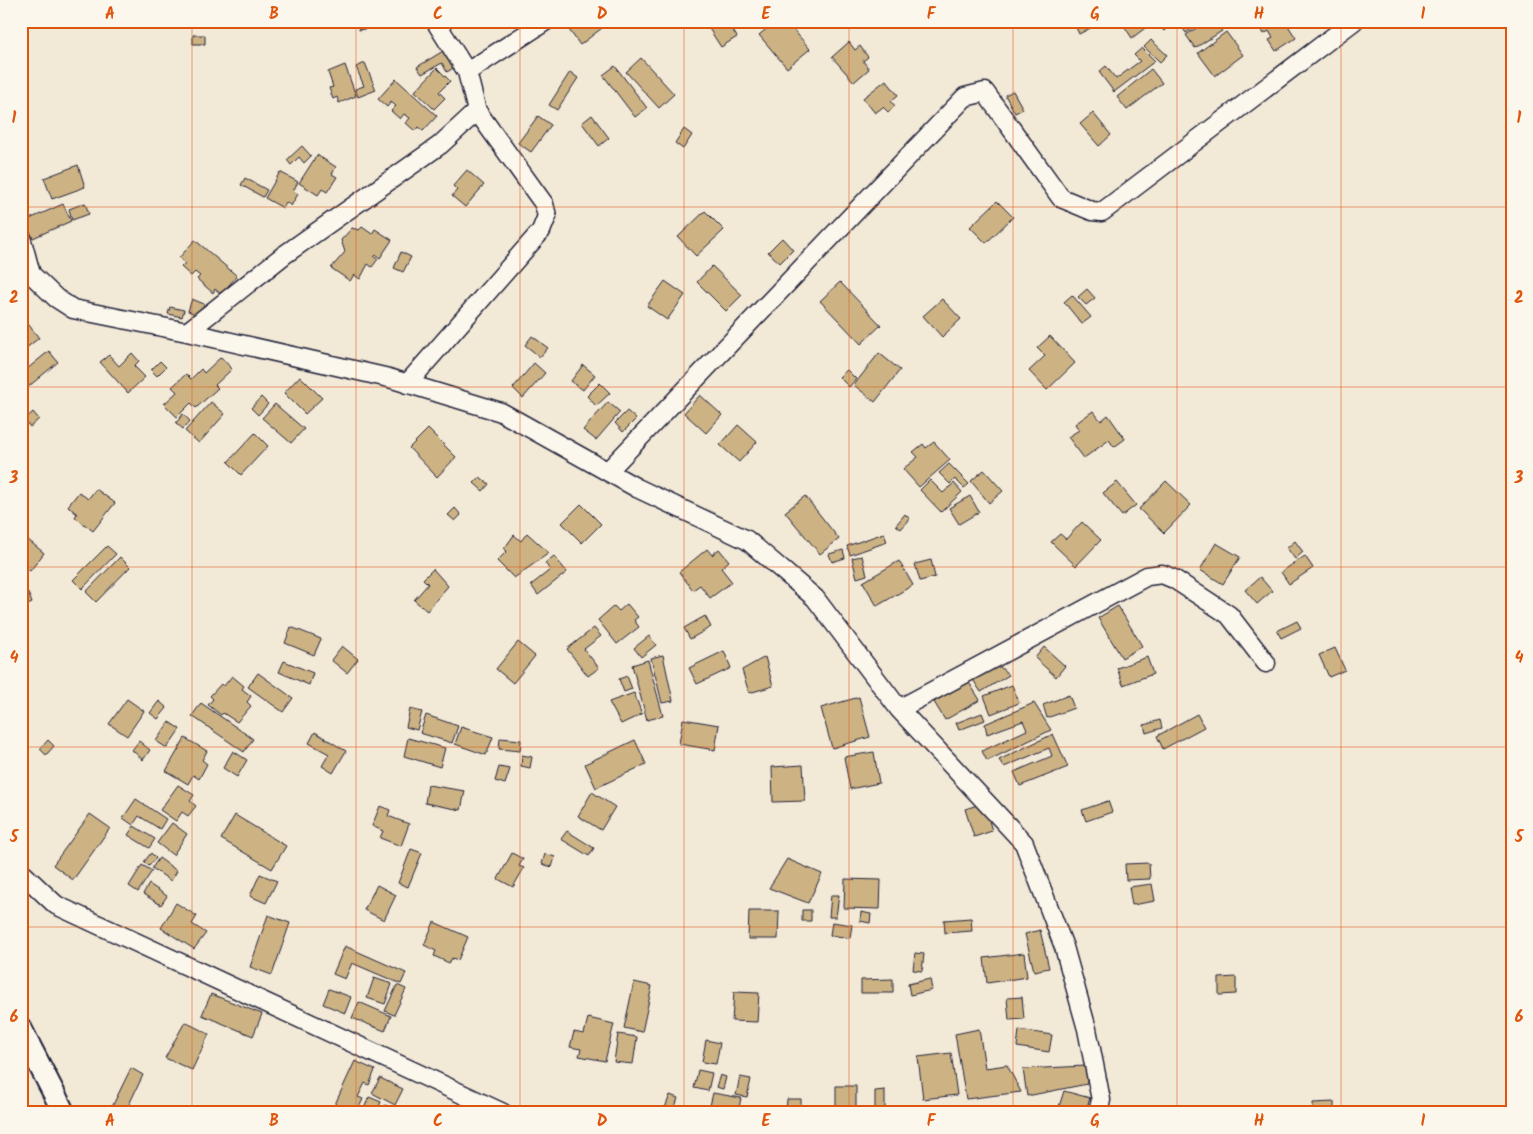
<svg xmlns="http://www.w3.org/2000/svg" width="1533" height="1134" viewBox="0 0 1533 1134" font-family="Kalam,sans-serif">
	<rect width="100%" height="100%" fill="#f2e9d7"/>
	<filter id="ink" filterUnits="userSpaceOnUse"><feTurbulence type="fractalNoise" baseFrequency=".02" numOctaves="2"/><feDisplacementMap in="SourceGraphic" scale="10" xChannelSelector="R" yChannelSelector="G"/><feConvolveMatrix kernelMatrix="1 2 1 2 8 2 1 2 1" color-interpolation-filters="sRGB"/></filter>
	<g filter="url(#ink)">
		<path fill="#cdb383" stroke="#22223b" d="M102,21H127V25L101,23Z
			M357,21H374L375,27L359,30Z
			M565,21H596L602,28L580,45L564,23Z
			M710,21H727L737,37L721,47L706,24Z
			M776,21H786L810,49L787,68L759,35Z
			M1073,21H1104L1079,34Z
			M1121,21H1152L1153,22L1132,38Z
			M1163,21H1172L1173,22L1164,31L1158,25Z
			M1178,21H1203L1186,33Z
			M1207,21H1215L1222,31L1195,48L1186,35Z
			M1260,21H1285L1296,38L1276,51L1269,40L1273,38L1269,31L1264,34L1257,23Z
			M1226,32L1243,55L1215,76L1198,53Z
			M193,35H205V44H193Z
			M1151,40L1167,55L1160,62L1144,47Z
			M849,42L855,50L860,46L868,57L863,61L869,69L854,82L832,57Z
			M448,48L458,65L447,72L442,63L422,74L417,67Z
			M1142,48L1155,61L1114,92L1099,72L1106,66L1116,79L1140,61L1134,55Z
			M641,58L674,94L659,108L626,72Z
			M365,63L376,90L358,97L355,89L364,86L356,67Z
			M345,65L356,96L339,103L337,97L333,99L329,88L333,87L328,72Z
			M615,66L647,108L635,117L603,75Z
			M437,68L450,81L439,92L445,98L434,109L415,91Z
			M1151,69L1162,83L1127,110L1117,97Z
			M570,72L578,78L557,110L549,105Z
			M396,79L437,116L423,131L418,127L415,131L406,123L410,118L404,114L400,119L391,111L396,106L391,102L387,107L378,99Z
			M886,80L898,95L891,101L895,106L888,112L883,107L875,113L863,98Z
			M1013,91L1023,109L1015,113L1005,95Z
			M1093,113L1111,135L1099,146L1080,124Z
			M592,115L609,138L599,146L582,123Z
			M538,116L551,125L531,152L518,143Z
			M684,129L692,135L683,149L675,143Z
			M302,146L311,156L304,163L299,157L291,165L287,160Z
			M317,155L336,167L332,174L337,177L327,192L322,189L318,195L299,183Z
			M78,165L85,187L52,199L44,178Z
			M467,170L484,185L465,207L452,196L457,190L453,186Z
			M280,172L298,182L293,191L298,194L291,206L286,202L283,208L265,198Z
			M245,178L267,190L263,197L241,185Z
			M997,201L1013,217L986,243L970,227Z
			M85,203L89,214L72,220L69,209Z
			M63,204L71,221L33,238L25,221Z
			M705,211L724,230L696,256L678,237Z
			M362,227L372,234L375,229L392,240L380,258L376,255L374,257L378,259L372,267L368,264L360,279L354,275L350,281L331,268L345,252L341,240L352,228L359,230Z
			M782,238L793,250L780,263L768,252Z
			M195,240L237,276L221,294L215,289L213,293L197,279L200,276L195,272L191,276L181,267L185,263L179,258Z
			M401,252L411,257L403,272L394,268Z
			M712,266L742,295L726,311L697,282Z
			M665,281L685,295L667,320L647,306Z
			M840,282L881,325L861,344L820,301Z
			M1087,289L1095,298L1086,305L1078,297Z
			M1072,295L1091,317L1082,324L1064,302Z
			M192,299L204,304L200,316L188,311Z
			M942,299L961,319L942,337L923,316Z
			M170,307L184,310L182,317L168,314Z
			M25,320L39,338L21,352V323Z
			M532,336L548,348L540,357L525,345Z
			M1050,336L1075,363L1047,390L1029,371L1045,356L1037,348Z
			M49,351L58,362L28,387L21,379V374Z
			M132,353L139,361L134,366L145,377L128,393L100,362L109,355L119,366Z
			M879,353L900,370L875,402L854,385Z
			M221,357L232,369L215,385L218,388L196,408L191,403L177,417L164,404L177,392L172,387L186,374L191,379L201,369L204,373Z
			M160,361L166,367L157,376L151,370Z
			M534,363L545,373L523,398L513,388Z
			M583,365L595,375L583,390L571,381Z
			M847,370L856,379L849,387L839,377Z
			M300,376L322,398L305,414L284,393Z
			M600,383L610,393L596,406L587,396Z
			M700,395L722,415L706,433L684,413Z
			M261,397L268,404L258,415L251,408Z
			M211,402L225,414L199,443L185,431Z
			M608,402L620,412L596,440L583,430Z
			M275,404L304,429L291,443L262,418Z
			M627,411L636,419L623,432L615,423Z
			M1093,411L1101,421L1108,415L1125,439L1114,447L1109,440L1084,458L1068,437L1079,430L1075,424Z
			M33,412L39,419L30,427L24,420Z
			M183,414L190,421L183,429L176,423Z
			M738,425L757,442L739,462L720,445Z
			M428,429L456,457L437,477L409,448Z
			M255,433L268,446L241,475L228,462Z
			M934,442L950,460L919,487L903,469L918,457L913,452L923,444L926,448Z
			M949,464L969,484L964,488L955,479L950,484L939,473Z
			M984,470L1003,491L989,503L971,481Z
			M480,477L489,484L483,491L474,483Z
			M930,480L943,493L954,483L962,492L941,512L920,490Z
			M1166,481L1191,505L1164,533L1139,509Z
			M1117,482L1136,505L1122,516L1103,493Z
			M96,489L115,503L93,531L75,517L77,514L68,506L79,492L88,499Z
			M805,496L839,539L820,554L785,512Z
			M970,496L979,512L959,524L949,508Z
			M581,504L601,524L582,543L562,523Z
			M455,508L461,515L455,521L448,515Z
			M905,514L910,519L901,529L896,525Z
			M1082,522L1101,540L1076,566L1051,542L1060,534L1066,539Z
			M527,533L549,553L514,578L497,561L507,551L504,549L514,535L521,541Z
			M884,533L887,542L850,555L847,546Z
			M27,539L44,553L30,571L21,564V546Z
			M1295,541L1303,552L1295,559L1287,548Z
			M1216,543L1240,557L1223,584L1200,570Z
			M107,546L116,554L82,589L73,580Z
			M707,549L712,555L719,549L729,561L721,568L732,582L710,598L700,585L693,590L679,572Z
			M843,550L845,558L832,562L829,554Z
			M554,556L567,572L538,595L531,585L550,570L545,563Z
			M862,556L867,575L857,578L852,558Z
			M1305,556L1313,568L1289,584L1281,572Z
			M120,557L130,567L96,602L86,592Z
			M931,560L935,577L920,581L915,564Z
			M899,561L913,585L877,606L863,582Z
			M433,569L448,586L427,611L414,600L428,584L423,579Z
			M1260,577L1272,591L1257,604L1245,590Z
			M21,590L28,593L32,603L21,608Z
			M627,604L638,617L634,620L639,627L617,644L598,620L614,606L619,611Z
			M1118,606L1142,646L1122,658L1098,618Z
			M705,616L711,627L690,639L684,628Z
			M1297,621L1301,628L1281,638L1277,631Z
			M291,627L321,639L314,655L285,643Z
			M594,628L601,636L584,649L599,668L588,676L567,649Z
			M649,636L656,645L641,657L634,648Z
			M518,642L535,656L513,683L496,669Z
			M342,646L358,659L347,673L331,660Z
			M1044,647L1065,666L1056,677L1035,658Z
			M1335,648L1345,670L1329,677L1319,655Z
			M724,651L731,668L697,684L689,668Z
			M663,655L673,701L662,703L651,658Z
			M765,657L773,686L749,693L742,670Z
			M1147,657L1153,674L1123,685L1117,668Z
			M648,660L663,716L647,720L632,665Z
			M284,661L313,673L309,685L279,672Z
			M997,664L1009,675L981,692L972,678Z
			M258,673L293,698L283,712L248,687Z
			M232,676L244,686L242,689L251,696L247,702L251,706L237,722L223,713L221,715L208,705L213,699L210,696L221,684L224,686Z
			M627,676L632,689L624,692L619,679Z
			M968,681L980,700L945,720L934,702Z
			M1012,685L1019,703L991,714L984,696Z
			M634,693L642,714L621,724L609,702Z
			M1069,695L1074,708L1047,718L1043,705Z
			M859,697L870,737L832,748L821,708Z
			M127,699L144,711L127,736L109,724Z
			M159,701L167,708L158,719L150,713Z
			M201,703L253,739L244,752L192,716Z
			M1034,703L1051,730L987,761L982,751L1027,730L1023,721L987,734L985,724Z
			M410,709L422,712L417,730L406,727Z
			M982,713L985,720L959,730L956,723Z
			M1197,714L1204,727L1163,749L1157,736Z
			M426,715L458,726L452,743L420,733Z
			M683,719L719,725L715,750L679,744Z
			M1160,720L1162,728L1146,733L1144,725Z
			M169,722L180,729L167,748L156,741Z
			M461,727L493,737L486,755L455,744Z
			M315,732L346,751L333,773L322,766L329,754L309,743Z
			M1053,734L1068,767L1020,786L1014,772L1052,756L1049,748L1004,767L999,760Z
			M185,738L207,751L202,760L207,764L199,779L193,775L188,784L166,771Z
			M408,738L445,748L440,767L404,756Z
			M500,738L521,740L520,751L499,749Z
			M48,740L54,746L46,755L40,749Z
			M635,740L646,764L596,788L585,764Z
			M139,741L150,750L143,760L132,750Z
			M233,751L247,760L237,777L223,768Z
			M874,752L879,783L850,789L844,757Z
			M522,755L532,757L530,768L521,766Z
			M803,765L805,801L773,802L772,767Z
			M499,767L510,769L505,784L495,781Z
			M178,785L194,795L190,801L196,806L188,816L182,812L176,821L160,810Z
			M428,785L465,791L461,810L425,803Z
			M592,792L615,807L601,830L578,816Z
			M136,799L166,819L160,829L139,816L133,825L123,818Z
			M1108,801L1112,812L1086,821L1082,810Z
			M984,803L992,831L974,837L965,809Z
			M380,806L390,810L388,816L409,824L401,846L380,838L383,831L372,826Z
			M90,814L110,828L73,880L53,865Z
			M235,815L286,846L272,869L221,839Z
			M172,823L187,834L173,855L157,843Z
			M134,826L155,839L149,848L128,835Z
			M567,831L594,848L589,856L561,839Z
			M411,849L422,853L408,887L398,883Z
			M151,853L156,858L149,866L144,862Z
			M512,853L523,859L519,866L524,868L513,887L498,879Z
			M545,854L555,857L552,867L542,864Z
			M159,858L177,871L171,881L152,868Z
			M787,859L822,874L808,903L769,888Z
			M1149,863L1150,879L1126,880L1125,864Z
			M142,865L152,871L138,892L129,886Z
			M260,874L277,881L266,903L250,896Z
			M845,879L881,880L880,909L844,908Z
			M149,884L167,896L161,905L143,894Z
			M1152,884L1155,901L1132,905L1129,887Z
			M377,885L396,895L384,920L364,910Z
			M831,895H839L836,917H829Z
			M176,903L197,916L192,924L206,933L194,949L161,928Z
			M802,910H811V921H802Z
			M749,911H779L778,939H748Z
			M861,912L871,914L870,923L860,921Z
			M268,915L290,923L272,975L250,967Z
			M971,918L972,931L945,933L944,920Z
			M434,922L468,937L458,960L452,958L449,963L434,956L436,951L424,945Z
			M832,922L852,925L850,938L830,935Z
			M1040,930L1049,968L1034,971L1025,934Z
			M345,946L406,973L401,984L352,963L345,979L333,974Z
			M915,953L924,954L922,971L913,970Z
			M1024,953L1027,977L987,983L984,958Z
			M1236,977V994L1219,995V978Z
			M374,978L392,984L385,1004L367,998Z
			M893,979V993H861V980Z
			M930,979L932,990L910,995L908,984Z
			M634,982L652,986L642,1032L624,1028Z
			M397,985L406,989L394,1015L385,1011Z
			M329,989L351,997L345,1013L323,1004Z
			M734,992L759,993L757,1022L732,1021Z
			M211,994L262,1014L253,1036L202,1015Z
			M1022,997L1024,1019L1009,1020L1007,998Z
			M359,1002L391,1016L385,1031L352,1018Z
			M588,1018L614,1024L605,1061L579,1056L581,1049L570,1047L574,1032L584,1034Z
			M185,1022L209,1034L192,1070L165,1058Z
			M979,1029L985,1068L1007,1065L1021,1092L966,1099L955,1034Z
			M1019,1030L1052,1035L1049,1052L1017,1047Z
			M618,1034L637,1037L633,1064L614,1062Z
			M706,1040L720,1043L716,1064L702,1062Z
			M951,1053L957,1095L923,1099L918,1057Z
			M355,1061L375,1070L369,1085L365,1083L358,1097L363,1099L357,1112L353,1110L351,1113H331Z
			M1086,1066L1087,1084L1027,1096L1023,1069Z
			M131,1068L143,1075L125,1113H109Z
			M698,1070L712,1073L708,1091L694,1088Z
			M720,1075L726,1077L723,1089L716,1087Z
			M740,1077L751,1079L747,1097L736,1095Z
			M380,1078L403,1089L395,1105L372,1093Z
			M836,1086H856V1113H836Z
			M885,1090V1113H875V1091Z
			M1064,1091L1090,1098L1085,1113H1057Z
			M713,1093L741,1098L738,1113L709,1110Z
			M670,1095L678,1098L673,1113H663Z
			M369,1097L381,1102L376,1113H362Z
			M787,1099H801V1113H786Z
			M1334,1102V1113H1313V1103Z
			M385,1105L399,1112L398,1113H382Z"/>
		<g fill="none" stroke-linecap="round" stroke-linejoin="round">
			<g stroke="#22223b" stroke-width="21">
				<path id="minor" d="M435,21L467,72
					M21,237L31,274L56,298L73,309L187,332L389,378L501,412L637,488L747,540L815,598L899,709L1024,843L1064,947L1087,1029L1101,1100L1098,1113
					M187,332L284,255L440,145L477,111L467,72L546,21
					M407,384L541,231L547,216L544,204L477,111
					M608,471L965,97L985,92L1061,198L1092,211L1102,212L1354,21
					M899,709L1147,576L1162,574L1174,579L1229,615L1266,663
					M21,872L56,905L503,1113"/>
			</g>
			<g stroke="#22223b" stroke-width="25">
				<path id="tertiary" d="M21,1029L64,1113"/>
			</g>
			<use href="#minor" stroke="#fbf7ec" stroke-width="18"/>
			<use href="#tertiary" stroke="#fbf7ec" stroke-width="21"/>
		</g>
	</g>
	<path fill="none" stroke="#de560e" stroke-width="1" stroke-opacity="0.55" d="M192,21V1113M356,21V1113M520,21V1113M684,21V1113M849,21V1113M1013,21V1113M1177,21V1113M1341,21V1113M21,207H1512M21,387H1512M21,567H1512M21,747H1512M21,927H1512"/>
	<rect width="1533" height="1134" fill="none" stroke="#fbf7ec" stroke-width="55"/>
	<rect x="28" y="28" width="1478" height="1078" fill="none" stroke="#de560e" stroke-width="2"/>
	<g font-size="16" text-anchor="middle" font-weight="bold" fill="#de560e">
		<text x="110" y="19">A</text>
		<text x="274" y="19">B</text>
		<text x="438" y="19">C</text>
		<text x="602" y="19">D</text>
		<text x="766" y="19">E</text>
		<text x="931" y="19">F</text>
		<text x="1095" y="19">G</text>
		<text x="1259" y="19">H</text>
		<text x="1423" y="19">I</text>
		<text x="14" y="123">1</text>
		<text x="1519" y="123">1</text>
		<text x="14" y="303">2</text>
		<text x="1519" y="303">2</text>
		<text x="14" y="483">3</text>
		<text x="1519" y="483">3</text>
		<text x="14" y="663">4</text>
		<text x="1519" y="663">4</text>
		<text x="14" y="842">5</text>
		<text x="1519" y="842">5</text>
		<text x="14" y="1022">6</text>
		<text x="1519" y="1022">6</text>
		<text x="110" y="1126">A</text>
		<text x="274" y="1126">B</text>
		<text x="438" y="1126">C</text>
		<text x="602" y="1126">D</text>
		<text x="766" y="1126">E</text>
		<text x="931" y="1126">F</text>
		<text x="1095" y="1126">G</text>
		<text x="1259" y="1126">H</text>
		<text x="1423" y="1126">I</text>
	</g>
</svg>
